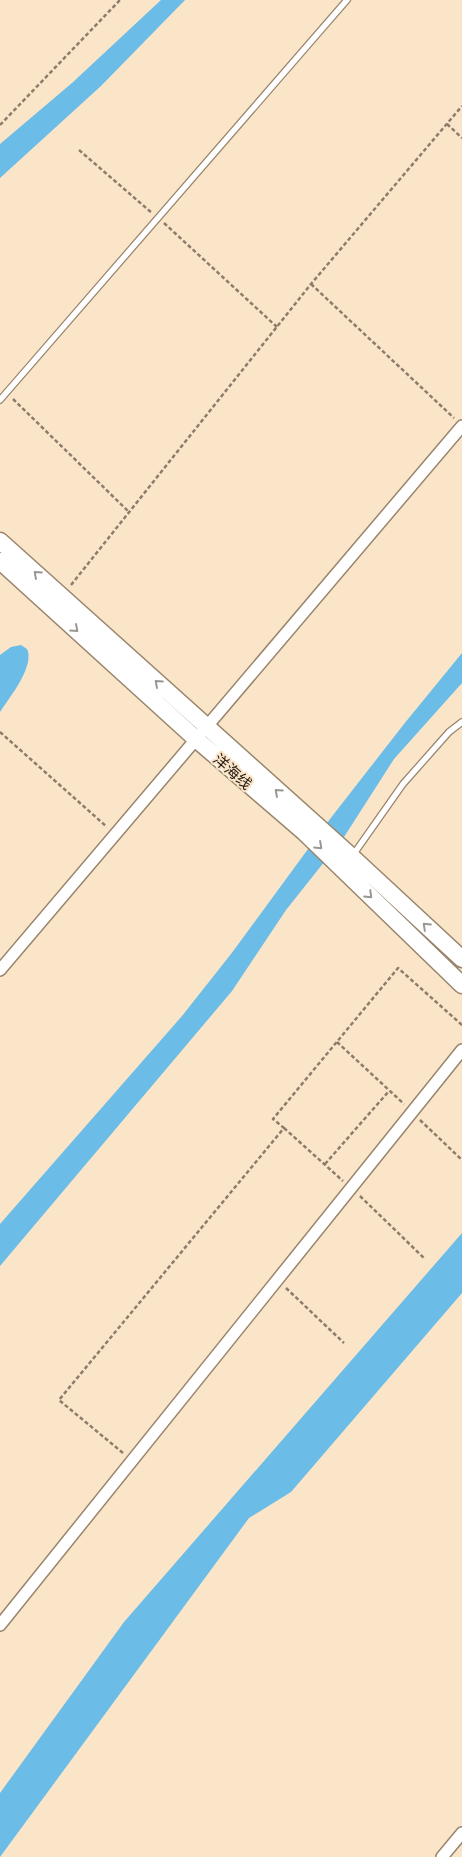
<svg xmlns="http://www.w3.org/2000/svg" width="462" height="1857" viewBox="0 0 462 1857" font-family="'PT Serif','Noto Sans SC',serif">
	<rect width="100%" height="100%" fill="#fbe5c9"/>
	<path fill="#6bbce7" d="M161,0H185L101,86L0,178V144L72,83Z
		M21,645L27,649C35,666 10,697 0,712V655L11,647Z
		M462,653V683L394,759L344,837L286,910L232,991L0,1266V1224L182,1016L231,954L330,819L404,724Z
		M462,1233V1293L291,1492L249,1518L0,1857V1793L124,1622Z"/>
	<g fill="none" stroke-linecap="round" stroke-linejoin="round">
		<g stroke="#99856d" stroke-width="8">
			<path id="lane" d="M0,400L347,0
				M353,855L403,784L449,732L462,722"/>
		</g>
		<g stroke="#99856d" stroke-width="14">
			<path id="street" d="M0,970L462,426
				M0,1625L462,1050
				M442,1857L462,1833"/>
		</g>
		<g stroke="#99856d" stroke-width="19">
			<path id="secondary" d="M0,541L351,856L462,959
				M0,561L196,739L304,832L462,985"/>
		</g>
		<path stroke="#8c7d6b" stroke-width="2.5" stroke-dasharray="4 2.5" stroke-linecap="butt" d="M447,124L462,138
			M0,125L120,0
			M79,150L152,213
			M164,223L277,327
			M311,284L454,418
			M13,399L129,512
			M71,585L311,284L462,106
			M0,732L107,827
			M337,1042L404,1104
			M420,1120L462,1160
			M284,1128L343,1181
			M325,1164L389,1091
			M360,1196L425,1259
			M286,1288L344,1343
			M123,1453L59,1400L284,1128L273,1119L398,968L462,1025"/>
		<use href="#lane" stroke="#fff" stroke-width="5.5"/>
		<use href="#street" stroke="#fff" stroke-width="11"/>
		<use href="#secondary" stroke="#fff" stroke-width="16"/>
	</g>
	<defs><path id="oneway-chevron" d="M-2-3.5L2.5 0L-2 3.5" fill="none" stroke-width="1.6" stroke-linecap="round" stroke-linejoin="round" transform="scale(1.25)"/></defs>
	<g stroke="#9a9793">
		<use href="#oneway-chevron" transform="translate(37 574) rotate(-138)"/>
		<use href="#oneway-chevron" transform="translate(75 629) rotate(42)"/>
		<use href="#oneway-chevron" transform="translate(158 683) rotate(-138)"/>
		<use href="#oneway-chevron" transform="translate(278 792) rotate(-138)"/>
		<use href="#oneway-chevron" transform="translate(319 846) rotate(43)"/>
		<use href="#oneway-chevron" transform="translate(369 895) rotate(44)"/>
		<use href="#oneway-chevron" transform="translate(426 926) rotate(-137)"/>
	</g>
	<g text-anchor="middle" dominant-baseline="central" stroke-width="4" stroke-linejoin="round" paint-order="stroke">
		<g font-size="15" fill="#1f170e" stroke="#fbe5c9">
			<text transform="translate(233 771) rotate(41)">洋海线</text>
		</g>
	</g>
</svg>
